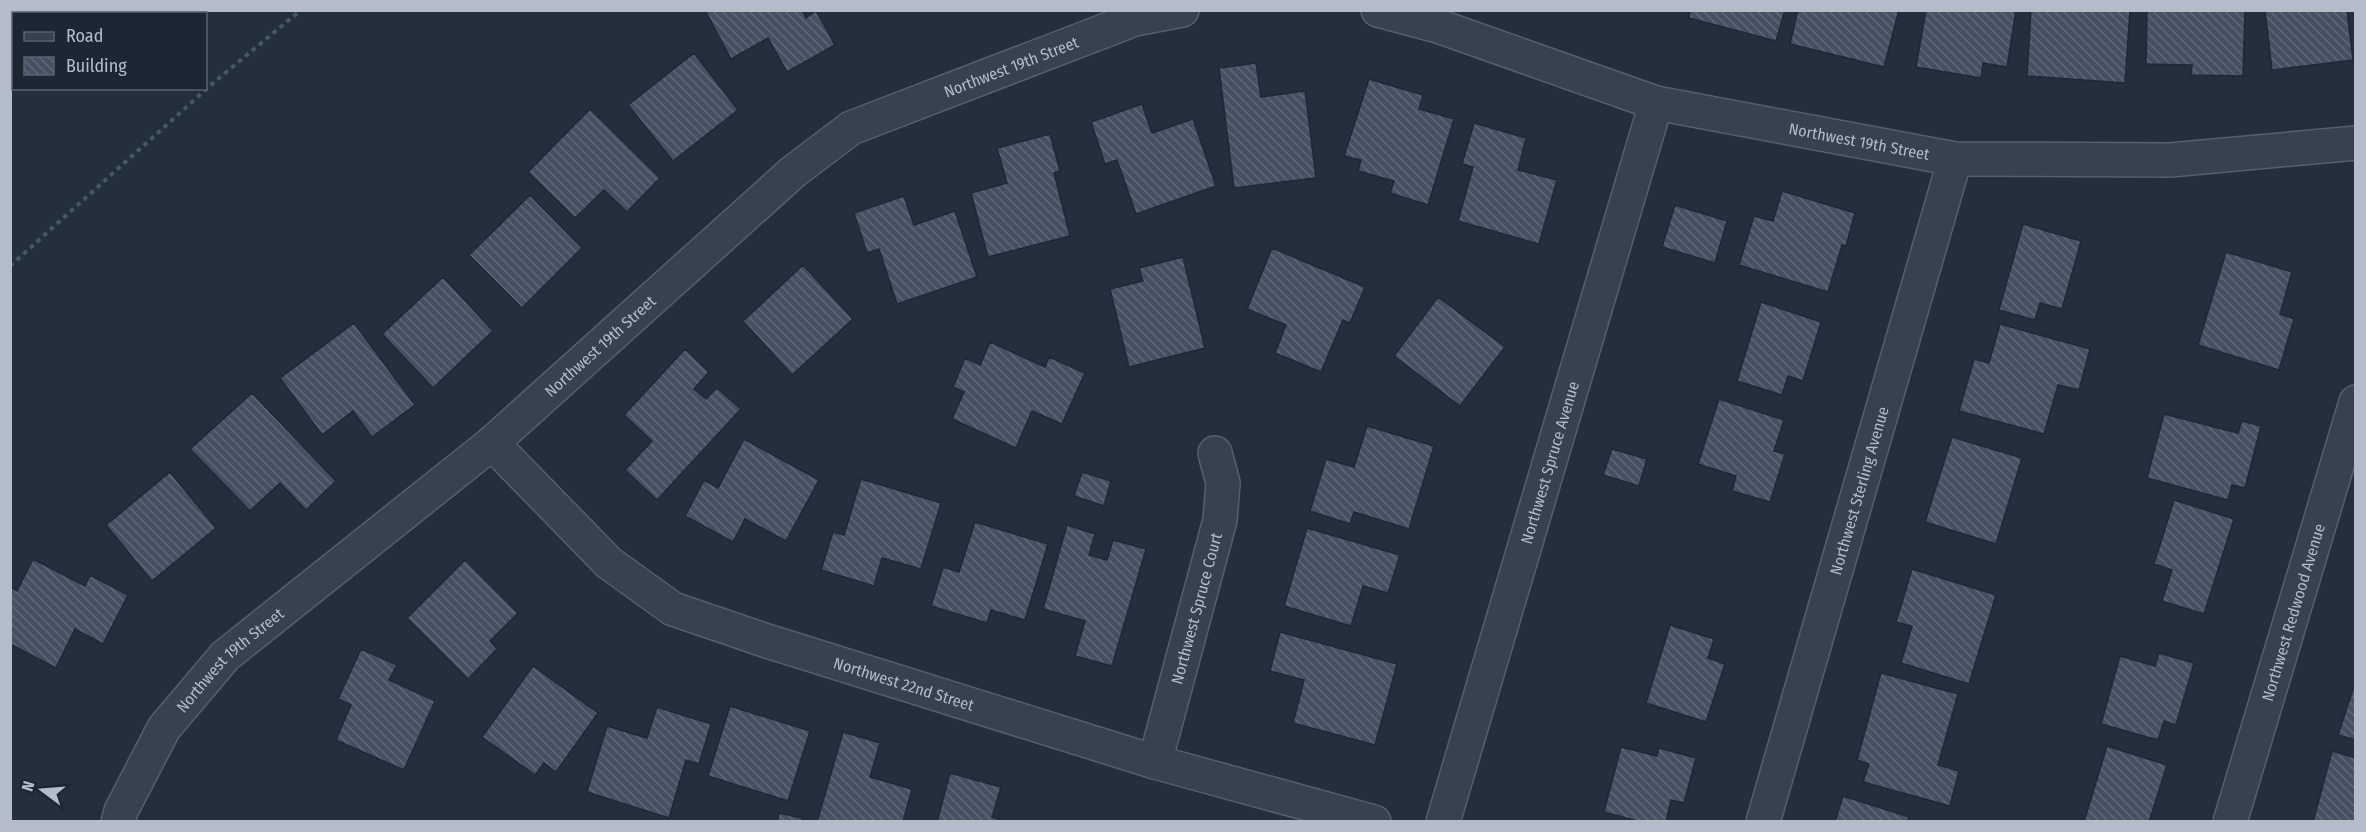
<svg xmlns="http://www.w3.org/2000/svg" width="2366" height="832" viewBox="0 0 2366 832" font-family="'Fira Sans Condensed',sans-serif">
	<defs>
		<pattern id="building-back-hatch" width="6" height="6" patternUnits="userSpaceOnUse" patternTransform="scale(1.5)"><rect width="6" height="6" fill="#455162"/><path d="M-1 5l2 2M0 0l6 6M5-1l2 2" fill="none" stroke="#5d6877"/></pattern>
	</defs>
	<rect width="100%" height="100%" fill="#242f3e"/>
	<path fill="url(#building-back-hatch)" stroke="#1f2835" stroke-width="1.5" d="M705,10H802L806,18L816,11L835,45L787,72L768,38L731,59Z
		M1690,10H1785L1776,41L1689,18Z
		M1798,10H1899L1884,67L1790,44Z
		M1926,10H2016L2007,67L1983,63L1981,78L1916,67Z
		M2031,10H2130L2125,83L2027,76Z
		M2147,10H2245L2243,76L2191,75L2192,65L2146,64Z
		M2265,10H2347L2353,60L2272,70Z
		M694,53L738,110L673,161L628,105Z
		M1256,63L1261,97L1305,91L1316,178L1234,188L1219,68Z
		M1369,79L1423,95L1419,109L1454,119L1428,205L1390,193L1394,181L1358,171L1361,160L1344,156Z
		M1142,104L1152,133L1193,119L1216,186L1136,214L1117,160L1105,164L1091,122Z
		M590,109L660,178L627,212L604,190L575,218L528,172Z
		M1474,123L1526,138L1518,170L1557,180L1539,244L1458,221L1473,167L1462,164Z
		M1050,134L1060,171L1054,173L1070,236L988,257L971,193L1007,183L997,148Z
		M1782,191L1855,213L1846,246L1842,245L1828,292L1739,265L1754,216L1773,221Z
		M530,195L582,248L522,308L469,255Z
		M904,196L914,225L955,211L977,277L897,304L879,249L867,253L854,213Z
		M1675,205L1727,221L1715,263L1662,247Z
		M2023,224L2081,241L2062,309L2040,303L2035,320L1999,310Z
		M1272,248L1365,287L1350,323L1343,320L1321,372L1275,353L1286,325L1247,309Z
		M2226,252L2292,272L2280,314L2294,319L2279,370L2198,345Z
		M1183,257L1205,348L1129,367L1110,289L1143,281L1139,268Z
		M803,265L853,319L792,375L743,321Z
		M443,277L493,331L433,388L382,334Z
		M1438,297L1505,347L1460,406L1394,356Z
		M1761,302L1821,322L1803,381L1788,376L1782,395L1737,381Z
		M354,323L415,405L372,437L353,411L322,435L280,378Z
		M2000,324L2090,349L2079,390L2058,385L2044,434L1959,411L1974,359L1989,363Z
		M990,342L1045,367L1049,357L1085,373L1062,424L1032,411L1016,448L952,419L964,392L953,387L965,358L980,365Z
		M685,349L709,372L694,389L706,399L717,388L741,409L657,500L625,470L652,441L624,415Z
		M252,393L336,481L306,510L280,483L250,511L190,449Z
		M1719,399L1784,420L1774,451L1785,454L1770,502L1732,491L1736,476L1698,464Z
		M2164,414L2238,433L2242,421L2261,426L2245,488L2232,485L2228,500L2147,478Z
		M1367,426L1434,446L1409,529L1354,512L1350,524L1310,511L1326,459L1354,467Z
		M1952,437L2022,458L1996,544L1925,522Z
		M744,439L819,480L786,541L745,519L733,542L685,516L704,480L718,488Z
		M1612,449L1647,459L1639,486L1603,475Z
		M170,472L216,528L152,581L106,525Z
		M1082,472L1111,481L1104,506L1074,496Z
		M861,479L941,503L921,569L882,558L874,586L821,570L833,532L844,535Z
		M2174,500L2234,519L2204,614L2162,601L2172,570L2154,564Z
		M975,522L1048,544L1025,620L991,610L987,623L931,606L943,567L959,572Z
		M1067,525L1095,534L1089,555L1107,560L1113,540L1146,549L1112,666L1075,656L1085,621L1043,609Z
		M1307,528L1400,555L1388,593L1363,586L1351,626L1284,606Z
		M33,559L85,586L90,575L128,595L103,644L75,629L56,668L10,644V587L17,591Z
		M465,560L518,613L490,641L497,649L468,679L407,618Z
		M1912,569L1996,595L1969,684L1901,663L1912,626L1896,622Z
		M1670,625L1714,639L1708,658L1725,664L1706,722L1646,703Z
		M1280,632L1397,664L1375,745L1293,723L1304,680L1270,671Z
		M361,649L397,665L389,680L435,701L404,770L336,740L351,705L338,699Z
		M2159,653L2194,663L2176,725L2164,721L2158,740L2101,724L2120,656L2155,666Z
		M533,666L598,713L556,772L544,763L535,775L482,737Z
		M1881,673L1958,694L1938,765L1959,771L1950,806L1863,782L1869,764L1857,760Z
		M2356,680V740L2338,735Z
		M730,706L810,731L788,801L708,776Z
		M657,707L711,724L699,764L686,760L669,818L587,792L607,726L647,738Z
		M843,732L880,743L870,777L912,789L903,822H817Z
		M2107,746L2167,765L2149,822H2084Z
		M1621,747L1657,756L1659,748L1696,758L1684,803L1671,800L1666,822H1641L1604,812Z
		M2332,751L2356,758V822H2313Z
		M950,773L1001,787L992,817L1007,822H937Z
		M1843,796L1909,817L1907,822H1835Z
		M779,813L802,818L801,822H777Z"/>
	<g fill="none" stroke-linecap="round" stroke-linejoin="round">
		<g stroke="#565f6c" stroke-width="36">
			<g id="minor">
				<path id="s1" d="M1378,10L1438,26L1656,103L1955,159L2170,160L2356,143"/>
				<path id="s2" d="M492,443L609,563L673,609L767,641L1155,762L1374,822"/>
				<path id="s3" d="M1155,762L1220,520L1223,483L1215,453"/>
				<path id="s4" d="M118,822L121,811L164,728L225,656L492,443L793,172L851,128L1135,19L1182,10"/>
				<path id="s5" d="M1443,822L1656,103"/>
				<path id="s6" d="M1763,822L1955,159"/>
				<path id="s7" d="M2230,822L2356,402"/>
			</g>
		</g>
		<path stroke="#44595c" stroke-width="4" stroke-dasharray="4.5 4.5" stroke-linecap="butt" d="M10,266L212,84L301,10"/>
		<use href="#minor" stroke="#38414e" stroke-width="33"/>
	</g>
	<g text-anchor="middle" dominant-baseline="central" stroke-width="4.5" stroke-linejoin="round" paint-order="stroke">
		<g font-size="16" fill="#b4bcc9" stroke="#1d2633">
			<text stroke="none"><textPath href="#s4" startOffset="1190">Northwest 19th Street</textPath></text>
			<text stroke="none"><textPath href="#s1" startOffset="500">Northwest 19th Street</textPath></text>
			<text stroke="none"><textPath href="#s4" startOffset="686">Northwest 19th Street</textPath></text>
			<text stroke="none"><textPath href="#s5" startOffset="375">Northwest Spruce Avenue</textPath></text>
			<text stroke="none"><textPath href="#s6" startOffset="345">Northwest Sterling Avenue</textPath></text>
			<text stroke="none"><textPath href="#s3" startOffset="159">Northwest Spruce Court</textPath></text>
			<text stroke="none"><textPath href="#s7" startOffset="219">Northwest Redwood Avenue</textPath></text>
			<text stroke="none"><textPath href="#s4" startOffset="200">Northwest 19th Street</textPath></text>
			<text stroke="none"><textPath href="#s2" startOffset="489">Northwest 22nd Street</textPath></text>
		</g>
	</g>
	<rect width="2366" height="832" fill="none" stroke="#b4bcc9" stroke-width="24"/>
	<rect x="12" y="12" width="195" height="78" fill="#1d2633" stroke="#59626f" stroke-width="1.5"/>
	<rect x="24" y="32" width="30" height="9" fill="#38414e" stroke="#59626f" stroke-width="1.5"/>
	<text x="66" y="42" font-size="18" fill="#b4bcc9">Road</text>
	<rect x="24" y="57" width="30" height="18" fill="url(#building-back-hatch)" stroke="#59626f" stroke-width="1.5"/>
	<text x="66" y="72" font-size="18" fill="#b4bcc9">Building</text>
	<g transform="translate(42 790) rotate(286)" stroke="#1d2633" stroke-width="4.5" paint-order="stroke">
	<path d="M0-4.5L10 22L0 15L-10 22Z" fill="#b4bcc9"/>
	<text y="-9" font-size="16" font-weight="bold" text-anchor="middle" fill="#b4bcc9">N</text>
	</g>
</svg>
